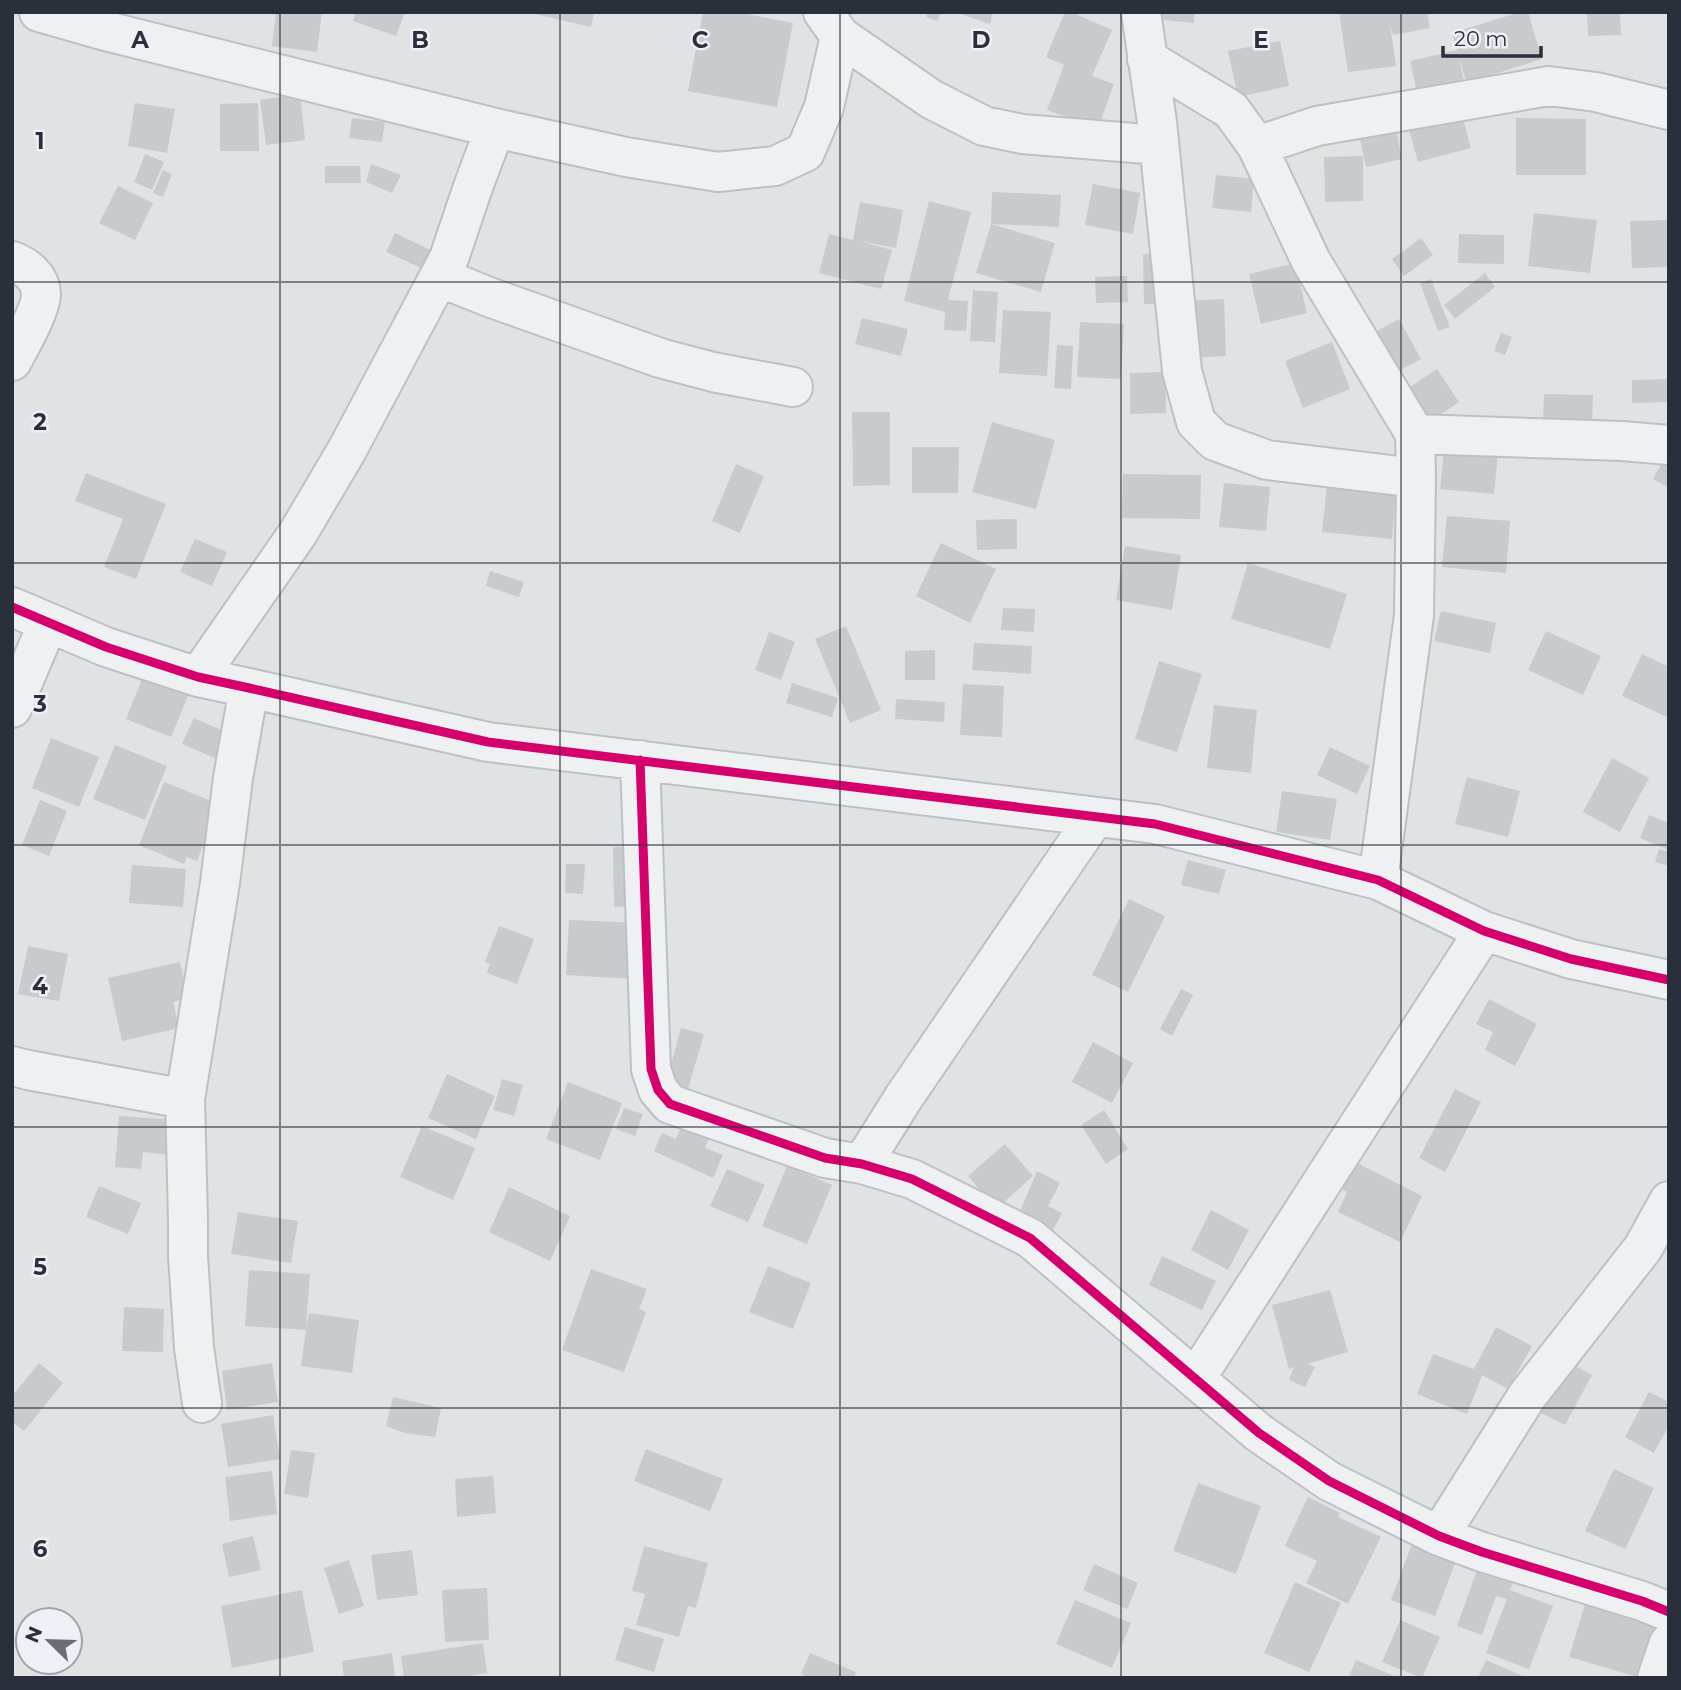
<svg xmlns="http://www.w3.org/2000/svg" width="1681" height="1690" viewBox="0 0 1681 1690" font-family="Montserrat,sans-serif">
	<rect width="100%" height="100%" fill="#e0e2e4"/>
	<path fill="#c8cacc" d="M276,12H322L317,52L272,46Z
		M356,12H405L396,36L353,21Z
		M526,12H594L591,27Z
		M703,12H737L793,23L777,107L688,91Z
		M928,12H941L937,21L926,17Z
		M955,12H993L990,24Z
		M1065,12H1071L1112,30L1092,76L1114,84L1098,128L1047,110L1064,65L1046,57Z
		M1154,12H1195L1194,23L1153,19Z
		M1339,12H1427L1430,28L1393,35L1390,24L1396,66L1348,72Z
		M1520,12H1528L1542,59L1467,83L1458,56L1465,85L1418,96L1410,61L1457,50L1452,33Z
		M1587,12H1620L1621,35L1588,36Z
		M1280,41L1289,86L1238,97L1228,51Z
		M300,94L305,140L266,145L260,100Z
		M135,103L175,109L167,153L128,146Z
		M258,103L259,151H220V104Z
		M1462,115L1471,148L1418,162L1409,129Z
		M352,118L385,122L382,142L349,138Z
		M1394,118L1402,159L1366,167L1357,126Z
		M1516,118L1586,119V175H1516Z
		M145,154L164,162L152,190L134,182Z
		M1363,156V201L1325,202L1324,157Z
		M371,164L401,175L392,193L366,182Z
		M325,166H360L361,183H325Z
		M163,170L172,174L163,197L153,193Z
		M1216,175L1254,179L1251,212L1212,208Z
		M1093,184L1140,193L1133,234L1085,225Z
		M118,186L153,203L135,240L99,223Z
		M992,192L1061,195L1059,227L991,224Z
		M929,201L971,212L948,300L968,301L966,331L944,330L945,312L904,301Z
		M860,202L903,210L896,248L859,241L892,250L881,289L819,273L829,234L853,240Z
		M1534,213L1597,220L1590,273L1528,266Z
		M1669,220V267L1632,268L1630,221Z
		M991,224L1055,243L1041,292L976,273Z
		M395,233L443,256L434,274L386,252Z
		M1459,234L1504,235V264L1458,263Z
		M1421,238L1433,255L1404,276L1392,259Z
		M1143,254H1163V304H1144Z
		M1295,263L1307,313L1261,324L1249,274Z
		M1485,273L1495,287L1455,319L1444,305Z
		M1127,276L1128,302L1096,303L1095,277Z
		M1431,279L1450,327L1438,331L1420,283Z
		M973,290L998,292L995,342L970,341Z
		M1224,299L1226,356L1183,358L1180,301Z
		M1003,310L1051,312L1047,376L999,373Z
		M862,318L908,329L901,356L855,344Z
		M1399,319L1421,359L1398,371L1377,331Z
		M1080,322L1124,324L1121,379L1077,377Z
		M1501,333L1512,337L1505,355L1494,351Z
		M1332,342L1350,389L1303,408L1285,361Z
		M1057,345L1073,346L1071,389L1054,388Z
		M1437,369L1459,402L1422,427L1401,393Z
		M1165,372L1166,413L1130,414V373Z
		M1669,379V402L1632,403V380Z
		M1544,394L1593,395L1592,424L1543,423Z
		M852,412H890V485L853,486Z
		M992,422L1055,440L1036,509L972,492Z
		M1445,439L1499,444L1494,494L1440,489Z
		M912,447H959L958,493H912Z
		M1666,456L1669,458V488L1653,479Z
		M736,464L764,476L740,533L712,521Z
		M86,473L166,504L136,579L104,567L123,519L75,501Z
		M1123,474L1201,475L1200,519L1122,518Z
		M1328,476L1397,483L1392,539L1322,532Z
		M1224,483L1270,487L1266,531L1219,527Z
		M1447,516L1510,521L1506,573L1442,567Z
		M1017,519V549L977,550L976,520Z
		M195,539L227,552L212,586L180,572Z
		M941,543L996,569L970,623L916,596Z
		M1125,546L1181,555L1172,610L1116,600Z
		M1248,563L1347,594L1330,649L1231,619Z
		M490,571L524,582L519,597L486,586Z
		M1003,608L1035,609L1034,632L1001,630Z
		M1441,611L1496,623L1490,653L1434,641Z
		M846,626L881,710L850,723L815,639Z
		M1546,631L1601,656L1583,695L1528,670Z
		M769,632L795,642L781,680L755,670Z
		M974,643L1032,646L1031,674L972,670Z
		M935,650V680H905V651Z
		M1642,654L1669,667V718L1622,696Z
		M1159,661L1202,674L1177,752L1135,739Z
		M161,673L192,686L171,737L126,719L142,679L157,685Z
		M792,683L838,698L832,717L786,703Z
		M963,684L1004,686L1002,737L960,735Z
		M896,699L945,702L944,722L895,719Z
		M1214,705L1257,710L1251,773L1207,768Z
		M194,718L228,733L217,759L182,744Z
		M51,738L99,757L79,807L32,788Z
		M115,745L167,766L145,820L93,799Z
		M1330,747L1370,766L1357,794L1317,775Z
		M1612,758L1649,778L1620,832L1583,812Z
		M1467,777L1520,791L1508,837L1455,824Z
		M164,782L219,804L197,861L187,857L184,864L139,845Z
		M1282,791L1337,799L1330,840L1276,832Z
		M40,800L67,811L49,856L22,845Z
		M1649,815L1669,823V850L1640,838Z
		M635,846L636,906L614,907L613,847Z
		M1659,849L1669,852V866L1655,862Z
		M1188,860L1226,870L1219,894L1181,885Z
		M566,864H585L583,894L565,893Z
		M132,865L186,869L183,907L129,903Z
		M1129,899L1165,916L1128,992L1092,975Z
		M569,920L637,923L634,979L566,975Z
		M499,926L534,939L517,984L487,973L490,964L485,962Z
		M28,946L68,954L59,1001L18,994Z
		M180,962L188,998L173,1002L179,1028L122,1041L108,978Z
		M1181,989L1193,995L1172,1036L1160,1029Z
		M1489,999L1537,1024L1515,1066L1485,1050L1493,1032L1476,1024Z
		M681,1028L704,1034L688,1089L666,1083Z
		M1093,1042L1133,1063L1112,1103L1072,1082Z
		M447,1074L495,1096L476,1139L428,1118Z
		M502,1079L523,1085L514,1116L493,1110Z
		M568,1082L622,1103L600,1160L546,1139Z
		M1455,1089L1481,1102L1445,1172L1419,1158Z
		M624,1108L643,1114L635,1136L616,1129Z
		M1104,1110L1128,1149L1106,1164L1081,1125Z
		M119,1116L176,1120L173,1155L143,1152L141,1169L115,1167Z
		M682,1124L710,1136L705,1148L723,1155L713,1178L654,1151L662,1133L676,1139Z
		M422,1126L475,1148L453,1200L400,1177Z
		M1005,1144L1033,1176L996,1209L968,1176Z
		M1349,1159L1422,1196L1400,1242L1338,1212L1347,1192L1335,1185Z
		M787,1166L832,1185L807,1244L762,1226Z
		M727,1169L765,1185L748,1222L710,1206Z
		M1037,1171L1060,1183L1048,1206L1062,1213L1051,1234L1021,1209Z
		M99,1186L141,1203L128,1234L86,1217Z
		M509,1187L570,1216L550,1261L489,1232Z
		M1211,1210L1249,1230L1228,1270L1191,1250Z
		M238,1212L298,1221L291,1263L231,1254Z
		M1162,1256L1216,1281L1202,1310L1149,1285Z
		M768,1266L811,1283L793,1329L749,1312Z
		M591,1269L647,1289L639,1309L646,1312L624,1372L562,1350Z
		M249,1270L310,1274L306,1327L309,1313L359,1320L352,1373L301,1366L306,1330L245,1326Z
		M1330,1290L1348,1352L1307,1364L1315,1367L1305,1387L1289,1380L1294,1367L1289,1369L1272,1305Z
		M124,1307L164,1309L163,1352L122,1351Z
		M1496,1327L1532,1346L1508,1389L1482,1375L1467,1414L1417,1394L1433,1354L1474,1369Z
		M1562,1359L1592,1375L1565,1425L1535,1410Z
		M39,1363L63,1383L24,1431L12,1422V1396Z
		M272,1363L278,1402L227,1410L222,1371Z
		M1649,1392L1669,1402V1425L1654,1453L1625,1437Z
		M393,1397L441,1408L435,1437L405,1433L386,1426Z
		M273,1415L280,1459L228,1467L221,1424Z
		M646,1449L723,1479L710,1511L634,1481Z
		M291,1450L315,1453L308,1498L284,1494Z
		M1614,1469L1654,1488L1625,1549L1585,1531Z
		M272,1471L277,1514L230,1521L225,1477Z
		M493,1476L496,1513L457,1517L455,1479Z
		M1198,1483L1261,1506L1236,1574L1173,1551Z
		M1308,1497L1340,1513L1338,1517L1381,1537L1348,1604L1306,1583L1317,1561L1285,1546Z
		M253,1536L261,1570L229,1577L222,1544Z
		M1413,1541L1457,1558L1435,1616L1391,1600Z
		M644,1546L708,1563L696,1608L688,1606L679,1637L636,1625L645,1594L632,1591Z
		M412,1550L418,1595L377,1600L371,1555Z
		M349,1560L364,1606L339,1614L324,1568Z
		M1094,1564L1138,1583L1127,1609L1083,1590Z
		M1477,1570L1513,1583L1510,1590L1553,1606L1529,1669L1486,1653L1507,1599L1496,1596L1482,1635L1457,1626Z
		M1295,1582L1341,1603L1309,1672L1264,1653Z
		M487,1588L489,1640L445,1642L442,1590Z
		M302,1590L314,1652L232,1668L221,1606Z
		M1075,1600L1131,1623L1112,1668L1056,1644Z
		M1586,1601L1658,1622L1641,1678L1569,1657Z
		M1400,1620L1440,1637L1422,1678L1382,1662Z
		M625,1627L664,1639L654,1672L615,1660Z
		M483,1643L487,1673L457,1678H404L401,1656Z
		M392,1653L395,1678H344L342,1661Z
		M810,1653L856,1672L854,1678H810L801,1674Z
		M1356,1660L1399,1678H1348Z
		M1486,1660L1527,1678H1478Z"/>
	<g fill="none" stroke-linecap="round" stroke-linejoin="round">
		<g stroke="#bec0c2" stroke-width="42">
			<path id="minor" d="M39,12L102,30L495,128L626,157L718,172L775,166L805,152L824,107L840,36
				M823,12L840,36L931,99L984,126L1022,134L1159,145
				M1141,12L1157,122L1182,371L1196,422L1215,441L1267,460L1416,478
				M1147,59L1231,110L1257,146L1311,261L1415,434L1416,478L1414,615L1378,880
				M1257,146L1317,126L1549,86L1596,92L1669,110
				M12,261C26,266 40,277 41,293C42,308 20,346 12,361
				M439,277L489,297L660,358L713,372L793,387
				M1415,434L1622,441L1669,445
				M12,607L106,647L198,677L249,688L488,742L1155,824L1378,880L1484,931L1571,959L1669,980
				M198,677L298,533L347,450L449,258L473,187L495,128
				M12,708L48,623
				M640,760L651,1069L658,1090L670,1104L825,1158L862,1164L912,1179L1030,1238L1259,1433L1329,1481L1439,1536L1482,1552L1642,1601L1669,1612
				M12,1066L28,1070L185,1099
				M862,1164L904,1097L1095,817
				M1196,1378L1484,931
				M202,1403L194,1348L188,1256V1221L185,1099L220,883L233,778L249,688
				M1439,1536L1527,1396L1643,1248L1669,1201
				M1657,1678L1669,1643"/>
		</g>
		<use href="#minor" stroke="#eff0f1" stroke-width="38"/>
		<g stroke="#edf0f4" stroke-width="13">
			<path id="cycleway" d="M12,607L106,647L198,677L249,688L488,742L1155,824L1378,880L1484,931L1571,959L1669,980
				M640,760L651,1069L658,1090L670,1104L825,1158L862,1164L912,1179L1030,1238L1259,1433L1329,1481L1439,1536L1482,1552L1642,1601L1669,1612"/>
		</g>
		<use href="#cycleway" stroke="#d6006c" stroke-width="9"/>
	</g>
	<path fill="none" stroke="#29303b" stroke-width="2" stroke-opacity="0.55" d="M280,12V1678M560,12V1678M840,12V1678M1121,12V1678M1401,12V1678M12,282H1669M12,563H1669M12,845H1669M12,1127H1669M12,1408H1669"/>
	<g font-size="23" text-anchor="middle" font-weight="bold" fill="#29303b" stroke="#edf0f4" stroke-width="5" stroke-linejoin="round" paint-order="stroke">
		<text x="140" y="48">A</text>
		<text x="420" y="48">B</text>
		<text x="700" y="48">C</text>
		<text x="981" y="48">D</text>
		<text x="1261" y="48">E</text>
		<text x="40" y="149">1</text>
		<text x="40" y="430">2</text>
		<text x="40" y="712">3</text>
		<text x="40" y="994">4</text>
		<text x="40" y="1275">5</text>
		<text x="40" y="1557">6</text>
	</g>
	<rect width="1681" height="1690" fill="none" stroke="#29303b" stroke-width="28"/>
	<g transform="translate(49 1641) rotate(293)"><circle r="33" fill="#edf0f4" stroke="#9fa3aa" stroke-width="2"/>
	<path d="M0-5L12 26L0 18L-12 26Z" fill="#696e76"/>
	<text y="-10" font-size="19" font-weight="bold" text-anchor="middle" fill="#29303b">N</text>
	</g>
	<path d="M1443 46v10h98v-10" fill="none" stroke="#29303b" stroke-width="3.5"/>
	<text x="1454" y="46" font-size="21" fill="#29303b" stroke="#edf0f4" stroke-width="5" paint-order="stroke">20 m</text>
</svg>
